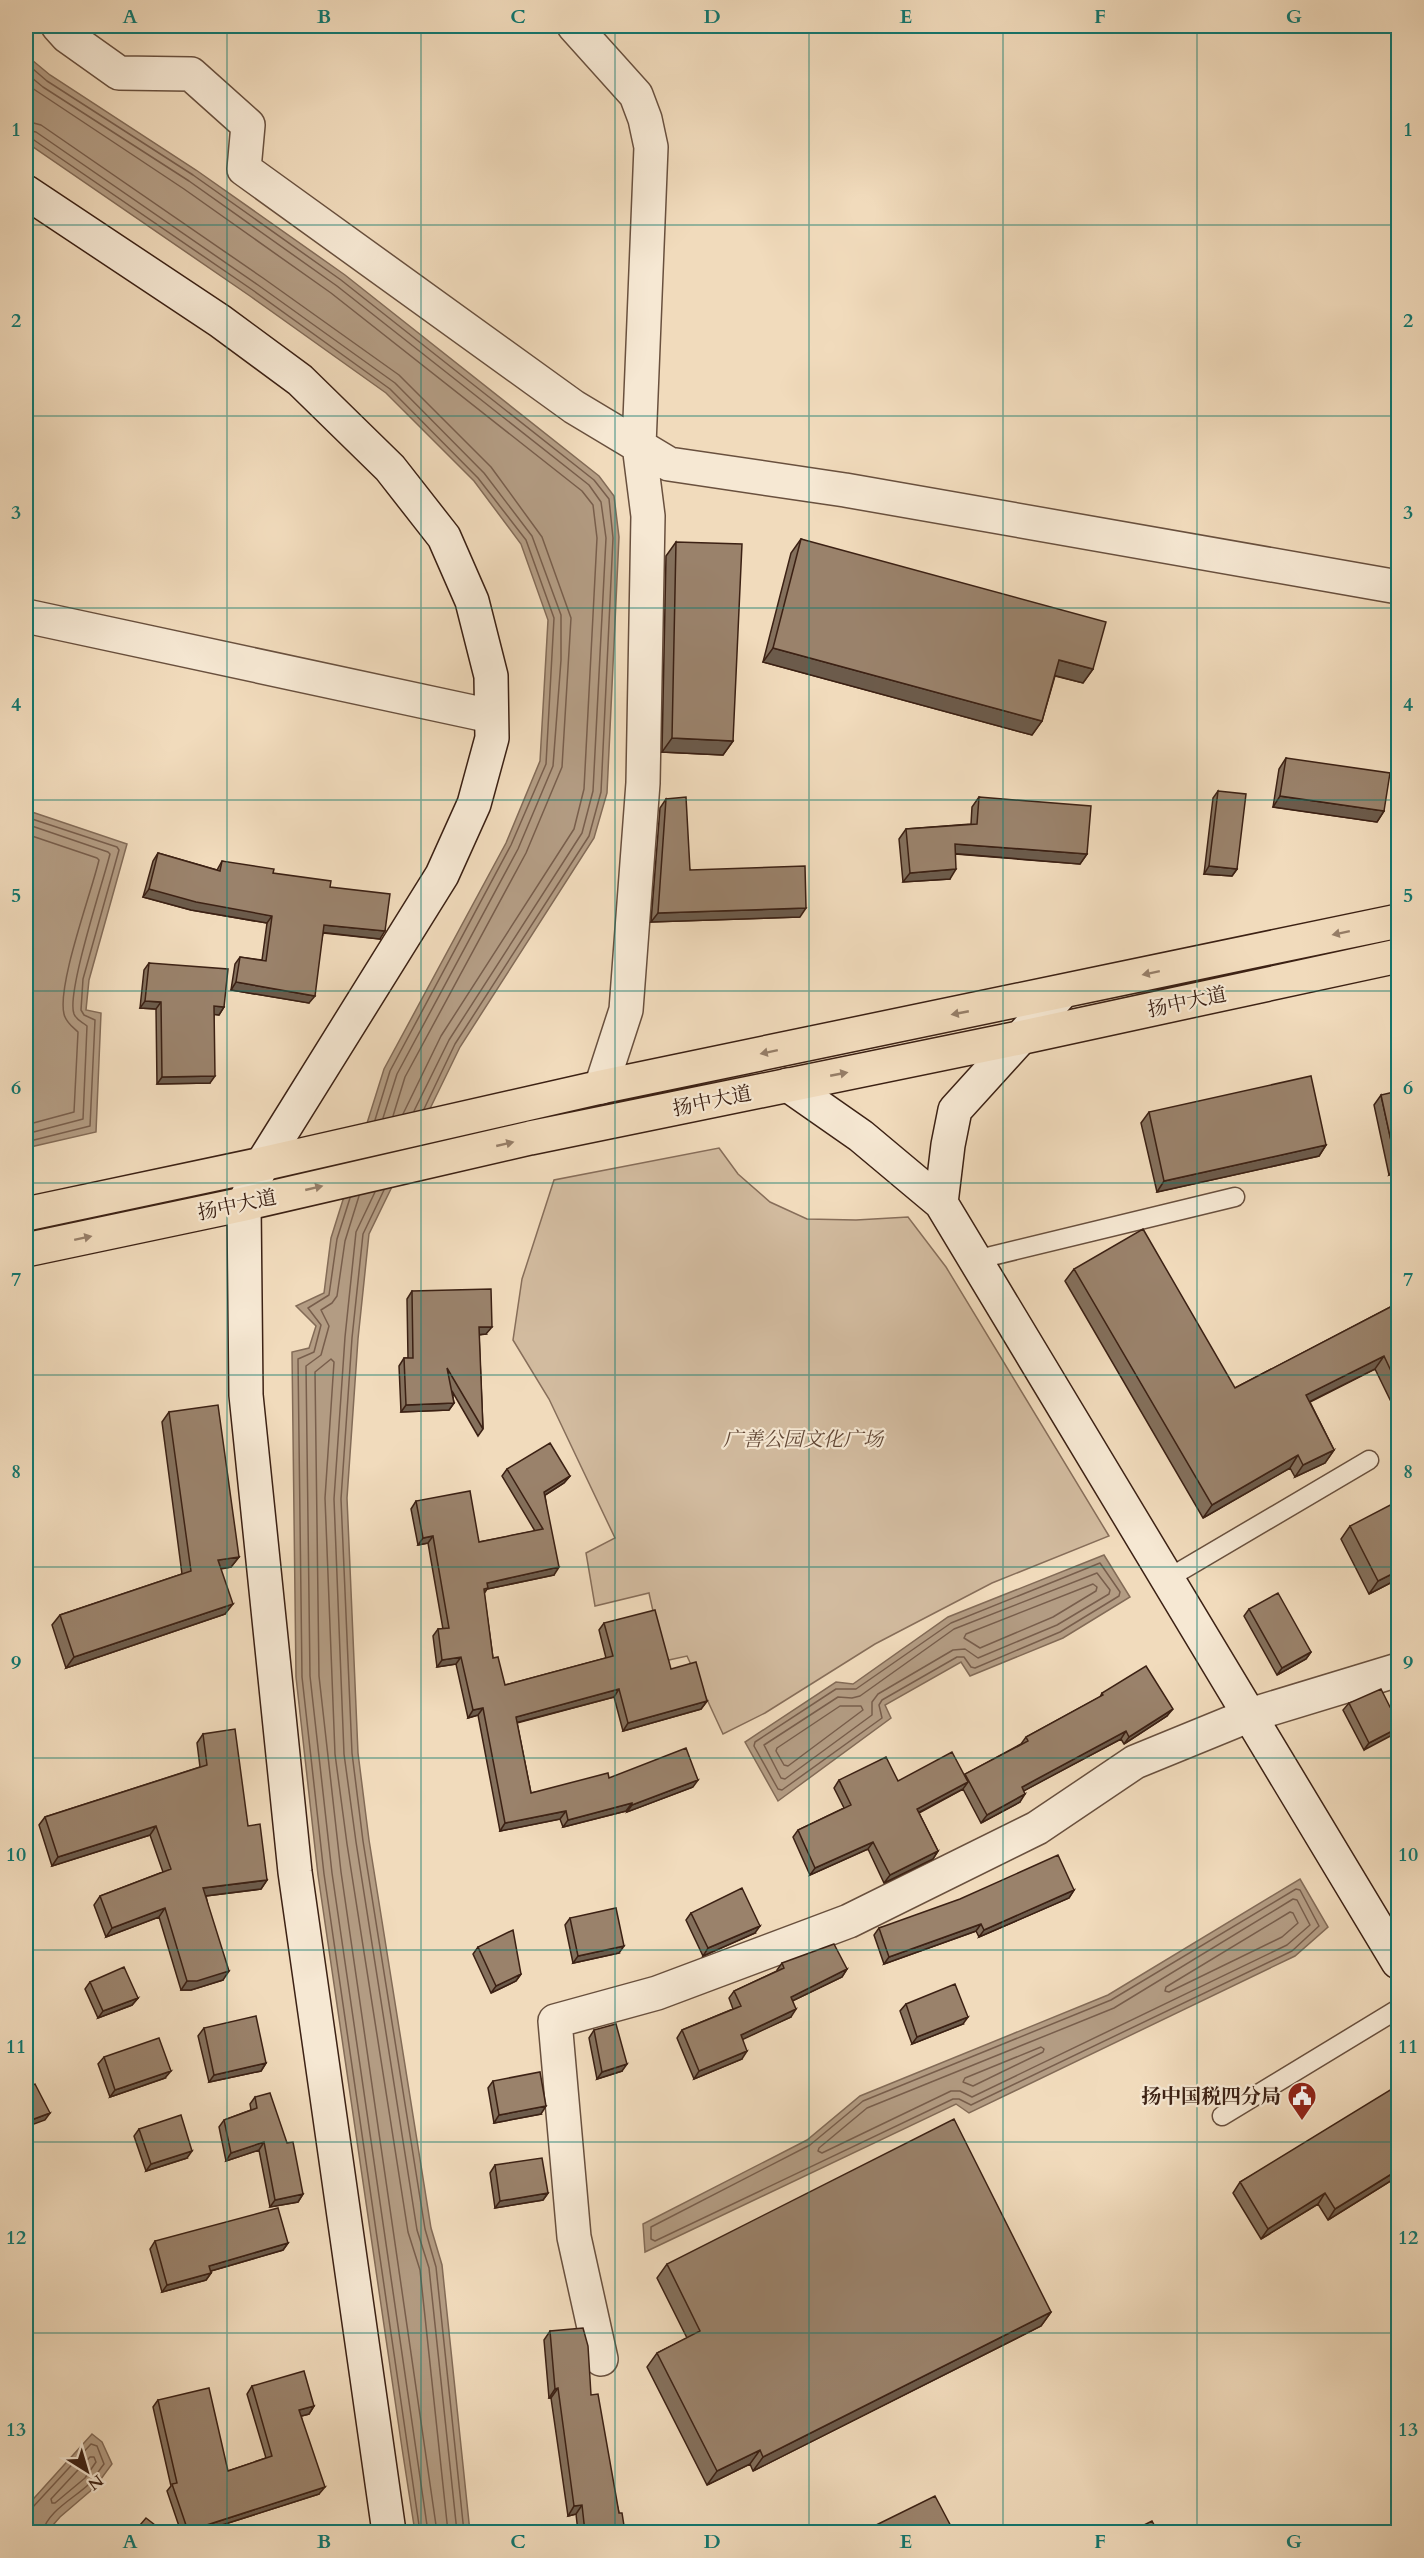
<svg xmlns="http://www.w3.org/2000/svg" width="1424" height="2558" viewBox="0 0 1424 2558" font-family="Cardo,'Noto Serif SC',serif">
	<rect width="100%" height="100%" fill="#f1dbbc"/>
	<filter id="stains"><feTurbulence type="fractalNoise" baseFrequency=".00333" numOctaves="4"/><feColorMatrix values="0 0 0 0 .2 0 0 0 0 .09 0 0 0 0 .02 0 0 0 .5 -.17"/></filter>
	<radialGradient id="worn" r=".72"><stop offset=".6" stop-color="#630" stop-opacity="0"/><stop offset="1" stop-color="#630" stop-opacity=".3"/></radialGradient>
	<path fill="#d2bb9f" stroke="#876e5a" stroke-width="1.5" d="M719,1148L738,1174L770,1202L807,1219L856,1220L908,1217L946,1267L1109,1536L992,1583L875,1644L765,1713L723,1734L687,1656L664,1661L649,1593L595,1606L586,1553L615,1538L549,1399L513,1340L522,1279L554,1180Z"/>
	<path fill="#b39c83" stroke="#836b57" stroke-width="1.5" d="M26,55L50,75L196,170L345,275L599,476L614,496L619,537L607,793L594,838L460,1047L369,1234L358,1339L347,1498L358,1753L369,1840L431,2228L442,2265L470,2532H415L402,2448L318,1875L296,1677L292,1352L309,1348L316,1326L296,1306L324,1293L331,1238L384,1069L506,843L540,761L548,620L521,544L474,481L386,393L250,296L26,142Z
		M26,810L127,844L89,980L86,1010L101,1013L96,1132L26,1148Z
		M1104,1555L1130,1597L1063,1638L970,1676L961,1662L885,1705L891,1718L778,1801L745,1742L836,1682L853,1684L948,1617Z
		M1300,1879L1328,1927L1295,1956L969,2113L956,2104L645,2252L643,2224L807,2140L860,2096L1108,1995Z
		M92,2434L102,2442L112,2464L95,2487L60,2517L47,2532H26V2507Z"/>
	<g fill="none" stroke-linecap="round" stroke-linejoin="round">
		<path stroke="#785e4c" stroke-width="1.5" d="M26,63L47,81L193,175L341,280L594,480L609,499L613,538L601,792L589,836L455,1044L424,1109
			M26,73L43,87L189,181L337,286L589,485L601,502L606,538L593,791L582,833L449,1040L414,1111
			M26,84L184,189L331,293L582,491L593,505L597,538L584,789L574,829L441,1036L403,1114
			M26,121L41,125L263,278L399,375L491,467L542,537L571,618L562,767L526,853L405,1077L393,1116
			M26,130L36,132L258,285L395,383L484,473L532,536L561,615V660L553,766L518,849L397,1074L383,1118
			M26,137L31,138L254,291L390,389L478,478L526,540L554,618L546,764L511,845L390,1071L375,1120
			M26,817L117,847L119,850L83,979L81,1010L84,1015L95,1020L90,1126L26,1142
			M26,824L108,852L110,854C103,882 66,994 74,1014C77,1021 83,1022 87,1026L83,1119L26,1134
			M26,834L97,858L99,860C91,894 57,985 64,1014C66,1023 73,1027 78,1032L74,1112L26,1125
			M384,1190L363,1234L352,1338L341,1499L352,1753L363,1841L425,2229L436,2267L464,2532
			M375,1192L356,1232L345,1337L334,1499L344,1754L356,1842L417,2230L429,2268L457,2532
			M359,1196L345,1241L337,1296L332,1303L321,1310L329,1326L321,1355L306,1366L310,1676L332,1873L428,2532
			M350,1198L337,1239L329,1295L308,1308L321,1325L314,1352L298,1359L302,1677L324,1874L420,2532
			M1100,1563L1120,1592L1119,1596L1060,1632L975,1668L971,1667L964,1657H957L882,1700L879,1705L882,1718L782,1790L778,1789L754,1746L755,1742L836,1689H856L951,1623Z
			M1097,1573L1110,1590L1109,1594L1057,1625L978,1658L965,1649L953,1650L878,1694L872,1702V1715L785,1779L781,1778L764,1745L838,1697L852,1698L860,1696L954,1629Z
			M1093,1584L1097,1587L1096,1591L1053,1617L980,1648L964,1638L966,1634Z
			M840,1706H861L863,1710L788,1766L784,1765L776,1751L777,1748Z
			M1296,1889L1300,1890L1319,1926L1292,1951L971,2105L959,2099H953L655,2241L651,2239V2227L810,2145L863,2101L1111,2000Z
			M1293,1899L1297,1900L1310,1925L1287,1945L972,2097L960,2091H951L822,2153L818,2151L819,2148L867,2108L1114,2008Z
			M1290,1912L1293,1913L1298,1923L1282,1937L1169,1992L1165,1991L1166,1987Z
			M1041,2047L1044,2049L1043,2052L973,2086L963,2082L965,2078Z
			M90,2457H94L96,2462L85,2478L55,2503H52L51,2499Z
			M26,2510L32,2508L91,2444L97,2446L104,2464C99,2470 95,2478 89,2484C76,2497 46,2512 43,2532
			M437,2532L341,1872L319,1676L315,1372L331,1359L334,1362L325,1498L335,1754L347,1844L408,2232L420,2270L448,2532"/>
		<g stroke="#69503e" stroke-width="21">
			<path id="lane" d="M975,1260L1235,1197
				M1167,1579L1369,1460
				M1222,2116L1398,2009"/>
		</g>
		<g stroke="#69503e" stroke-width="36">
			<path id="street" d="M58,26L67,36L119,73L191,74L248,125L244,169L574,407L669,464L845,490L1398,587
				M574,26L636,95L645,119L651,147L639,445L648,516L643,783L626,1010L601,1087
				M26,616L491,716
				M601,2359L574,2237L555,2021L657,1993L849,1921L1037,1828L1135,1762L1250,1715L1398,1670"/>
		</g>
		<g stroke="#3c2114" stroke-width="36">
			<path id="secondary" d="M26,192L220,321L300,380L390,468L444,537L472,601L491,676L492,738L474,804L442,875L262,1164L244,1204L246,1395L295,1872L389,2532
				M788,1085L861,1136L941,1203L1398,1962
				M941,1203L948,1145L955,1110L1062,992"/>
		</g>
		<g stroke="#3c2114" stroke-width="36">
			<path id="primary" d="M26,1214L262,1164L601,1087L1398,921
				M26,1250L244,1204L530,1138L1019,1038L1398,956"/>
		</g>
		<use href="#lane" stroke="#f6e8d3" stroke-width="18"/>
		<use href="#street" stroke="#f6e8d3" stroke-width="33"/>
		<use href="#secondary" stroke="#f6e8d3" stroke-width="33"/>
		<use href="#primary" stroke="#f1dbbc" stroke-width="33"/>
	</g>
	<path fill="#84705c" stroke="#3c2114" stroke-width="1.5" d="M801,539L1093,669L1083,683L1055,676L1042,721L1032,735L763,662L791,553Z
		M676,542L733,741L723,755L662,752L666,556Z
		M1286,758L1384,811L1377,822L1273,807L1279,769Z
		M1398,787V807L1395,806Z
		M1218,791L1237,869L1232,876L1204,874L1213,798Z
		M979,797L1087,854L1080,864L955,854L950,879L903,882L899,839L906,829L971,824L972,807Z
		M666,799L690,870L800,917L651,922L660,808Z
		M158,853L217,870L222,861L330,887L380,939L323,933L309,1003L231,990L235,964L240,957L262,960L267,923L191,910L143,897L153,861Z
		M149,963L224,1007L219,1015L214,1014L210,1083L157,1084L156,1009L140,1008L144,970Z
		M1381,1095L1398,1172L1389,1175L1374,1105Z
		M1149,1112L1326,1145L1319,1156L1157,1192L1141,1123Z
		M1074,1269L1235,1388L1398,1303V1416L1375,1369L1310,1402L1334,1450L1325,1463L1295,1477L1290,1468L1203,1518L1065,1281Z
		M412,1291L486,1334L479,1335L483,1429L478,1436L452,1391L454,1403L449,1410L401,1412L399,1366L404,1358H408L407,1299Z
		M169,1412L239,1557L231,1567L221,1569L225,1614L66,1668L52,1625L60,1615L182,1574L162,1422Z
		M507,1469L570,1476L564,1483L545,1495L554,1575L487,1589L484,1593L493,1658L505,1685L606,1658L599,1630L604,1623L671,1669L707,1701L701,1709L623,1731L614,1697L517,1723L531,1793L609,1778L693,1787L627,1812L626,1811L563,1827L560,1819L500,1831L478,1715L468,1718L456,1664L437,1667L433,1636L438,1629H443L428,1543L418,1545L411,1509L416,1501L479,1542L535,1531L502,1476Z
		M1350,1526L1398,1579L1369,1594L1341,1539Z
		M1249,1609L1311,1652L1306,1659L1277,1675L1244,1616Z
		M1102,1693L1167,1716L1124,1744L1121,1739L1023,1791L1020,1802L981,1823L963,1789L919,1813L938,1851L933,1859L884,1883L868,1849L810,1875L793,1837L798,1830L844,1808L834,1788L839,1780L898,1781L964,1775L1021,1744L1026,1737L1100,1697Z
		M1349,1703L1390,1707L1398,1703L1364,1750L1343,1710Z
		M203,1734L248,1826L267,1880L261,1889L206,1896L223,1980L191,1990H181L159,1917L106,1937L94,1905L100,1896L163,1872L150,1835L52,1866L39,1825L45,1817L200,1767L197,1743Z
		M1074,1890L1069,1898L979,1937L976,1931L884,1964L874,1935L879,1928Z
		M691,1913L755,1933L703,1956L686,1920Z
		M570,1918L619,1953L573,1963L565,1925Z
		M478,1947L521,1974L516,1981L491,1993L473,1954Z
		M782,1963L847,1969L842,1977L792,2001L791,2017L742,2039V2059L694,2079L677,2038L682,2030L733,2009L729,1998L734,1991L777,1971V1970Z
		M90,1982L138,1998L132,2005L98,2018L85,1989Z
		M906,2004L963,2024L912,2044L900,2011Z
		M204,2028L266,2063L261,2071L209,2082L198,2036Z
		M594,2030L622,2071L597,2079L589,2038Z
		M104,2057L165,2078L110,2097L98,2064Z
		M493,2081L541,2114L494,2123L488,2088Z
		M1398,2093V2155H1397L1398,2157V2175L1397,2177L1328,2220L1318,2204L1261,2239L1233,2193L1240,2182Z
		M255,2097L303,2194L298,2202L270,2207L259,2150L226,2161L219,2127L224,2120L251,2110L250,2104Z
		M139,2129L187,2158L146,2171L134,2136Z
		M495,2165L548,2193L543,2200L495,2208L490,2173Z
		M155,2241L288,2243L283,2250L211,2271V2273L206,2280L162,2292L150,2249Z
		M667,2264L1051,2312L1041,2326L753,2471L750,2464L707,2485L647,2367L657,2353L687,2338L657,2278Z
		M550,2331L591,2395L619,2513L625,2532H578L576,2514L568,2516L551,2398H549L544,2340Z
		M252,2386L314,2406L309,2414L301,2416L319,2494L200,2532H181L167,2491L171,2486L153,2407L158,2400L228,2471L266,2458L247,2394Z"/>
	<path fill="#6c5b4b" stroke="#3c2114" stroke-width="1.5" d="M773,648L1042,721L1032,735L763,662Z
		M1059,660L1093,669L1083,683L1049,674Z
		M672,738L733,741L723,755L662,752Z
		M1280,796L1384,811L1377,822L1273,807Z
		M1398,801V807L1395,806Z
		M955,844L1087,854L1080,864L948,853Z
		M1209,866L1237,869L1232,876L1204,874Z
		M956,869L950,879L903,882L910,873Z
		M149,889L272,916L267,923L191,910L143,897Z
		M806,908L800,917L651,922L658,913Z
		M324,925L385,931L380,939L319,932Z
		M236,982L315,996L309,1003L231,990Z
		M145,1001L161,1002L156,1009L140,1008Z
		M214,1006L224,1007L219,1015L209,1014Z
		M215,1076L210,1083L157,1084L162,1077Z
		M1326,1145L1319,1156L1157,1192L1164,1181Z
		M1398,1163V1172L1389,1175L1396,1164Z
		M479,1327H492L486,1334L474,1335Z
		M1384,1356L1375,1369L1297,1408L1306,1395Z
		M454,1403L449,1410L401,1412L406,1405Z
		M1334,1450L1325,1463L1295,1477L1303,1465Z
		M1298,1455L1290,1468L1203,1518L1212,1505Z
		M570,1476L564,1483L539,1499L544,1492Z
		M433,1536L428,1543L418,1545L423,1538Z
		M239,1557L231,1567L211,1570L218,1560Z
		M559,1567L554,1575L487,1589L483,1595V1590L487,1583Z
		M1398,1571V1579L1369,1594L1378,1581Z
		M233,1604L225,1614L66,1668L74,1657Z
		M1311,1652L1306,1659L1277,1675L1282,1668Z
		M461,1657L456,1664L437,1667L442,1660Z
		M619,1689L614,1697L511,1724L516,1717Z
		M707,1701L701,1709L623,1731L628,1723Z
		M483,1708L478,1715L468,1718L473,1710Z
		M1173,1709L1167,1716L1124,1744L1129,1737Z
		M1398,1728V1732L1364,1750L1369,1743Z
		M1126,1731L1121,1739L1016,1795L1022,1787Z
		M698,1780L693,1787L627,1812L632,1805Z
		M968,1782L963,1789L912,1816L917,1809Z
		M1025,1794L1020,1802L981,1823L987,1815Z
		M632,1803L626,1811L563,1827L568,1820Z
		M566,1811L560,1819L500,1831L505,1823Z
		M156,1826L150,1835L52,1866L58,1857Z
		M873,1842L868,1849L810,1875L815,1868Z
		M938,1851L933,1859L884,1883L890,1875Z
		M267,1880L261,1889L197,1897L203,1888Z
		M1074,1890L1069,1898L979,1937L984,1930Z
		M165,1908L159,1917L106,1937L112,1928Z
		M981,1924L976,1931L884,1964L889,1957Z
		M760,1926L755,1933L703,1956L708,1948Z
		M624,1946L619,1953L573,1963L578,1956Z
		M847,1969L842,1977L786,2004L791,1997Z
		M229,1971L223,1980L191,1990H181L187,1981Z
		M521,1974L516,1981L491,1993L496,1986Z
		M138,1998L132,2005L98,2018L103,2011Z
		M796,2009L791,2017L735,2043L741,2035Z
		M968,2017L963,2024L912,2044L917,2037Z
		M747,2051L742,2059L694,2079L699,2071Z
		M266,2063L261,2071L209,2082L214,2075Z
		M627,2064L622,2071L597,2079L602,2072Z
		M171,2071L165,2078L110,2097L115,2090Z
		M546,2106L541,2114L494,2123L499,2115Z
		M50,2113L45,2120L26,2127V2122Z
		M264,2142L259,2150L226,2161L231,2153Z
		M1398,2148V2155L1387,2162L1395,2151Z
		M192,2151L187,2158L146,2171L151,2164Z
		M1398,2170V2175L1397,2177L1328,2220L1335,2209Z
		M548,2193L543,2200L495,2208L500,2201Z
		M1325,2193L1318,2204L1261,2239L1268,2229Z
		M303,2194L298,2202L270,2207L275,2200Z
		M288,2243L283,2250L204,2273L209,2266Z
		M211,2273L206,2280L162,2292L167,2285Z
		M1051,2312L1041,2326L753,2471L763,2457Z
		M558,2388L551,2398H549L555,2389Z
		M314,2406L309,2414L294,2418L299,2410Z
		M760,2450L750,2464L707,2485L717,2471Z
		M325,2487L319,2494L200,2532H186L188,2531Z
		M582,2505L576,2514L568,2516L574,2506Z"/>
	<path fill="#9a826b" stroke="#3c2114" stroke-width="1.5" d="M801,539L1106,622L1093,669L1059,660L1042,721L773,648Z
		M676,542L742,544L733,741L672,738Z
		M1286,758L1390,773L1384,811L1280,796Z
		M1218,791L1246,794L1237,869L1209,866Z
		M686,797L690,870L805,866L806,908L658,913L666,799Z
		M979,797L1091,806L1087,854L955,844L956,869L910,873L906,829L977,824Z
		M158,853L220,871L222,861L274,869L273,873L331,881L330,887L390,894L385,931L324,925L315,996L236,982L240,957L266,961L272,916L196,902L149,889Z
		M149,963L228,969L224,1007L214,1006L215,1076L162,1077L161,1002L145,1001Z
		M1311,1076L1326,1145L1164,1181L1149,1112Z
		M1398,1091V1163L1396,1164L1381,1095Z
		M1143,1229L1235,1388L1398,1303V1386L1384,1356L1306,1395L1334,1450L1303,1465L1298,1455L1212,1505L1074,1269Z
		M491,1289L492,1327H479L483,1429L447,1368L454,1403L406,1405L404,1358H413L412,1291Z
		M218,1405L239,1557L218,1560L233,1604L74,1657L60,1615L191,1571L169,1412Z
		M550,1443L570,1476L544,1492L559,1567L487,1583L488,1588L484,1589L493,1658L498,1657L505,1685L613,1656L604,1623L655,1610L671,1669L696,1662L707,1701L628,1723L619,1689L516,1717L531,1793L608,1773L609,1778L686,1748L698,1780L632,1805V1803L568,1820L566,1811L505,1823L483,1708L473,1710L461,1657L442,1660L438,1629L449,1628L433,1536L423,1538L416,1501L470,1491L479,1542L543,1529L507,1469Z
		M1398,1501V1571L1378,1581L1350,1526Z
		M1278,1593L1311,1652L1282,1668L1249,1609Z
		M1146,1666L1173,1709L1129,1737L1126,1731L1022,1787L1025,1794L987,1815L965,1774L1028,1741L1026,1737L1103,1695L1102,1693Z
		M1381,1689L1390,1707L1398,1703V1728L1369,1743L1349,1703Z
		M235,1729L248,1826L260,1824L267,1880L203,1888L229,1971L197,1981H187L165,1908L112,1928L100,1896L171,1869L156,1826L58,1857L45,1817L207,1765L203,1734Z
		M952,1752L968,1782L917,1809L938,1851L890,1875L873,1842L815,1868L798,1830L851,1805L839,1780L886,1757L898,1781Z
		M1058,1855L1074,1890L984,1930L981,1924L889,1957L879,1928L960,1899Z
		M742,1888L760,1926L708,1948L691,1913Z
		M616,1908L624,1946L578,1956L570,1918Z
		M513,1930L521,1974L496,1986L478,1947Z
		M834,1944L847,1969L791,1997L796,2009L741,2035L747,2051L699,2071L682,2030L741,2006L734,1991L784,1968L782,1963Z
		M124,1967L138,1998L103,2011L90,1982Z
		M955,1984L968,2017L917,2037L906,2004Z
		M256,2016L266,2063L214,2075L204,2028Z
		M616,2024L627,2064L602,2072L594,2030Z
		M159,2038L171,2071L115,2090L104,2057Z
		M540,2072L546,2106L499,2115L493,2081Z
		M35,2084L50,2113L26,2122V2090Z
		M1395,2087L1398,2093V2148L1395,2151L1398,2157V2170L1335,2209L1325,2193L1268,2229L1240,2182Z
		M270,2093L287,2143L293,2142L303,2194L275,2200L264,2142L231,2153L224,2120L257,2108L255,2097Z
		M181,2115L192,2151L151,2164L139,2129Z
		M954,2119L1051,2312L763,2457L760,2450L717,2471L657,2353L700,2331L667,2264Z
		M542,2158L548,2193L500,2201L495,2165Z
		M278,2208L288,2243L209,2266L211,2273L167,2285L155,2241Z
		M583,2328L588,2346L591,2395L598,2394L619,2513H622L625,2532H585L582,2505L574,2506L558,2388L555,2389L550,2331Z
		M304,2371L314,2406L299,2410L325,2487L188,2531L172,2484L177,2483L158,2400L209,2388L228,2471L272,2456L252,2386Z
		M935,2496L954,2532H862Z
		M146,2518L164,2532H134Z
		M1152,2521L1158,2532H1130Z"/>
	<defs><path id="oneway-solid" d="M-6-.8H1V-3.2L6.5 0L1 3.2V.8H-6Z" transform="scale(1.5)"/></defs>
	<g fill="#967e68">
		<use href="#oneway-solid" transform="translate(1341 933) rotate(168)"/>
		<use href="#oneway-solid" transform="translate(1151 973) rotate(168)"/>
		<use href="#oneway-solid" transform="translate(960 1013) rotate(169)"/>
		<use href="#oneway-solid" transform="translate(769 1052) rotate(168)"/>
		<use href="#oneway-solid" transform="translate(839 1074) rotate(-11)"/>
		<use href="#oneway-solid" transform="translate(505 1144) rotate(-13)"/>
		<use href="#oneway-solid" transform="translate(314 1188) rotate(-13)"/>
		<use href="#oneway-solid" transform="translate(83 1238) rotate(-12)"/>
	</g>
	<path fill="none" stroke="#0f766e" stroke-width="1.5" stroke-opacity="0.55" d="M227,26V2532M421,26V2532M615,26V2532M809,26V2532M1003,26V2532M1197,26V2532M26,225H1398M26,416H1398M26,608H1398M26,800H1398M26,991H1398M26,1183H1398M26,1375H1398M26,1567H1398M26,1758H1398M26,1950H1398M26,2142H1398M26,2333H1398"/>
	<defs>
		<g id="civic-pin" transform="scale(1.5)"><path d="M0 17L-7.5 6A9.5 9.5 0 1 1 7.5 6Z" fill="#8f2418" stroke="#f6e8d3"/><path d="M-.6-6.5H3V-4.5H.6V-3L4-1V1h2V6H-6V1h2V-1L-.6-3ZM-1.2 2.5V6h2.4V2.5Z" fill="#fff"/></g>
	</defs>
	<g fill-rule="evenodd">
		<use href="#civic-pin" x="1302" y="2096"/>
	</g>
	<g text-anchor="middle" dominant-baseline="central" stroke-width="4.5" stroke-linejoin="round" paint-order="stroke">
		<g font-size="20" fill="#3c2114" stroke="#f6e8d3">
			<text transform="translate(1187 1002) rotate(-12)">扬中大道</text>
			<text transform="translate(712 1101) rotate(-12)">扬中大道</text>
			<text transform="translate(237 1205) rotate(-12)">扬中大道</text>
		</g>
		<g font-size="20" font-style="italic" fill="#624837" stroke="#f6e8d3">
			<text x="803" y="1439">广善公园文化广场</text>
		</g>
		<g font-size="20" font-weight="bold" fill="#3c2114" stroke="#f6e8d3" text-anchor="end">
			<text x="1281" y="2096">扬中国税四分局</text>
		</g>
	</g>
	<rect width="1424" height="2558" fill="none" stroke="#f1dbbc" stroke-width="66"/>
	<g transform="translate(87 2471) rotate(143)" stroke="#f6e8d3" stroke-width="4.5" paint-order="stroke">
	<path d="M0-4.5L10 22L0 15L-10 22Z" fill="#3c2114"/>
	<text y="-9" font-size="16" font-weight="bold" text-anchor="middle" fill="#3c2114">N</text>
	</g>
	<rect x="33" y="33" width="1358" height="2492" fill="none" stroke="#0f766e" stroke-width="2"/>
	<g font-size="20" text-anchor="middle" font-weight="bold" fill="#0f766e">
		<text x="130" y="23">A</text>
		<text x="324" y="23">B</text>
		<text x="518" y="23">C</text>
		<text x="712" y="23">D</text>
		<text x="906" y="23">E</text>
		<text x="1100" y="23">F</text>
		<text x="1294" y="23">G</text>
		<text x="16" y="136">1</text>
		<text x="1408" y="136">1</text>
		<text x="16" y="327">2</text>
		<text x="1408" y="327">2</text>
		<text x="16" y="519">3</text>
		<text x="1408" y="519">3</text>
		<text x="16" y="711">4</text>
		<text x="1408" y="711">4</text>
		<text x="16" y="902">5</text>
		<text x="1408" y="902">5</text>
		<text x="16" y="1094">6</text>
		<text x="1408" y="1094">6</text>
		<text x="16" y="1286">7</text>
		<text x="1408" y="1286">7</text>
		<text x="16" y="1478">8</text>
		<text x="1408" y="1478">8</text>
		<text x="16" y="1669">9</text>
		<text x="1408" y="1669">9</text>
		<text x="16" y="1861">10</text>
		<text x="1408" y="1861">10</text>
		<text x="16" y="2053">11</text>
		<text x="1408" y="2053">11</text>
		<text x="16" y="2244">12</text>
		<text x="1408" y="2244">12</text>
		<text x="16" y="2436">13</text>
		<text x="1408" y="2436">13</text>
		<text x="130" y="2548">A</text>
		<text x="324" y="2548">B</text>
		<text x="518" y="2548">C</text>
		<text x="712" y="2548">D</text>
		<text x="906" y="2548">E</text>
		<text x="1100" y="2548">F</text>
		<text x="1294" y="2548">G</text>
	</g>
	<rect width="100%" height="100%" filter="url(#stains)"/>
	<rect width="100%" height="100%" fill="url(#worn)"/>
</svg>
